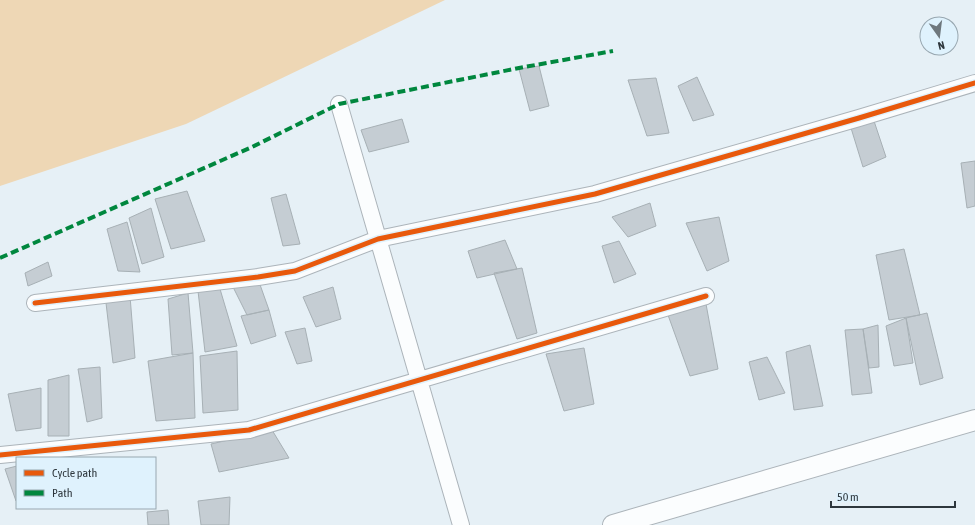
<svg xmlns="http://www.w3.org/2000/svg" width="975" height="525" viewBox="0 0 975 525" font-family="'Asap Condensed',sans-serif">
	<rect width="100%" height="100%" fill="#e6f0f6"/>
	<path fill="#eed7b5" d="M0,0H445L186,124L0,186Z"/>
	<path fill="#c5cdd3" stroke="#a7b0b5" d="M539,66L549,106L530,111L519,69Z
		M697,77L714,115L693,121L678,86Z
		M656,78L669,133L647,136L628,80Z
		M870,109L886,157L863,167L847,115Z
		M402,119L409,142L369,152L361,130Z
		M975,161V206L967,208L961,163Z
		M187,191L205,241L171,249L155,199Z
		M286,194L300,244L283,246L271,198Z
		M650,203L656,226L628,237L612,217Z
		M151,208L164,257L142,264L129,218Z
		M719,217L729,261L707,271L686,223Z
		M127,222L140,272L118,271L107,229Z
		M505,240L517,269L477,278L468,251Z
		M619,241L636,274L614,283L602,246Z
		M904,249L920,315L889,320L876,255Z
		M48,262L52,276L28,286L25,273Z
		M522,268L537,333L517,339L494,273Z
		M258,279L269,310L247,315L233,287Z
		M333,287L341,319L316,327L303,297Z
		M220,289L237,346L205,352L198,291Z
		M188,293L193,353L172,355L168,299Z
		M130,296L135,358L113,363L106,303Z
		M706,304L718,369L690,376L668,315Z
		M269,310L276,336L251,344L241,316Z
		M927,313L943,378L920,385L906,318Z
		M906,318L913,363L894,366L886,326Z
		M878,325L879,367L869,368L863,329Z
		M305,328L312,361L297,364L285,332Z
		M863,329L872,393L852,395L845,330Z
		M810,345L823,406L794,410L786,352Z
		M584,348L594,404L564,411L546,354Z
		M237,351L238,410L203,413L200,356Z
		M193,353L195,418L156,421L148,361Z
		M767,357L785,393L759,400L749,362Z
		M100,367L102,418L87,422L78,369Z
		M69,375V436H48V380Z
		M41,388V428L16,431L8,394Z
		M272,430L289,458L219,472L211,444Z
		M17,466V501H16L5,469Z
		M230,497L229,525H201L198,501Z
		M168,510L169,525H148L147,512Z"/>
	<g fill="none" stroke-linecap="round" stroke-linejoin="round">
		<g stroke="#acb4ba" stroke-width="18">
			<path id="minor" d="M339,104L461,525
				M35,303L258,277L295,271L378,239L595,194L859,118L975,83
				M0,455L249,430L706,296"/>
		</g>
		<g stroke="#acb4ba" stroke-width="22">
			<path id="tertiary" d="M613,525L975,420"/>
		</g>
		<use href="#minor" stroke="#fbfdfe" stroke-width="16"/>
		<use href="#tertiary" stroke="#fbfdfe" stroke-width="20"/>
		<path stroke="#00873e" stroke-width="4" stroke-dasharray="8 4" stroke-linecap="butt" d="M0,258L252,147L339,104L519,68L613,51"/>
		<g stroke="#dff2fd" stroke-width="8">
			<path id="cycleway" d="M35,303L258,277L295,271L378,239L595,194L859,118L975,83
				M0,455L249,430L706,296"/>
		</g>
		<use href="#cycleway" stroke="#e8590c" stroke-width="5"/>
	</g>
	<rect x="16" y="457" width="140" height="52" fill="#dff2fd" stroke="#98a7b0"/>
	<rect x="24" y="470" width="20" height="6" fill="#e8590c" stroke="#98a7b0"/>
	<text x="52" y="477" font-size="12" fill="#2e373d">Cycle path</text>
	<rect x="24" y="490" width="20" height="6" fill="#00873e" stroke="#98a7b0"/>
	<text x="52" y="497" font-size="12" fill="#2e373d">Path</text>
	<g transform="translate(939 36) rotate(166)"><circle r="19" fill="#dff2fd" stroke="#98a7b0"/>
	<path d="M0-3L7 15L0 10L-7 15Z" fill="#6e787e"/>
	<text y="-6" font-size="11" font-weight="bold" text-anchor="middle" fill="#2e373d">N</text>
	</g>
	<path d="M831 501v6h124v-6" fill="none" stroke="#2e373d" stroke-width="2"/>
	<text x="837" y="501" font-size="12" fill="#2e373d" stroke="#dff2fd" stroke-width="3" paint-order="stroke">50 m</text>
</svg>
